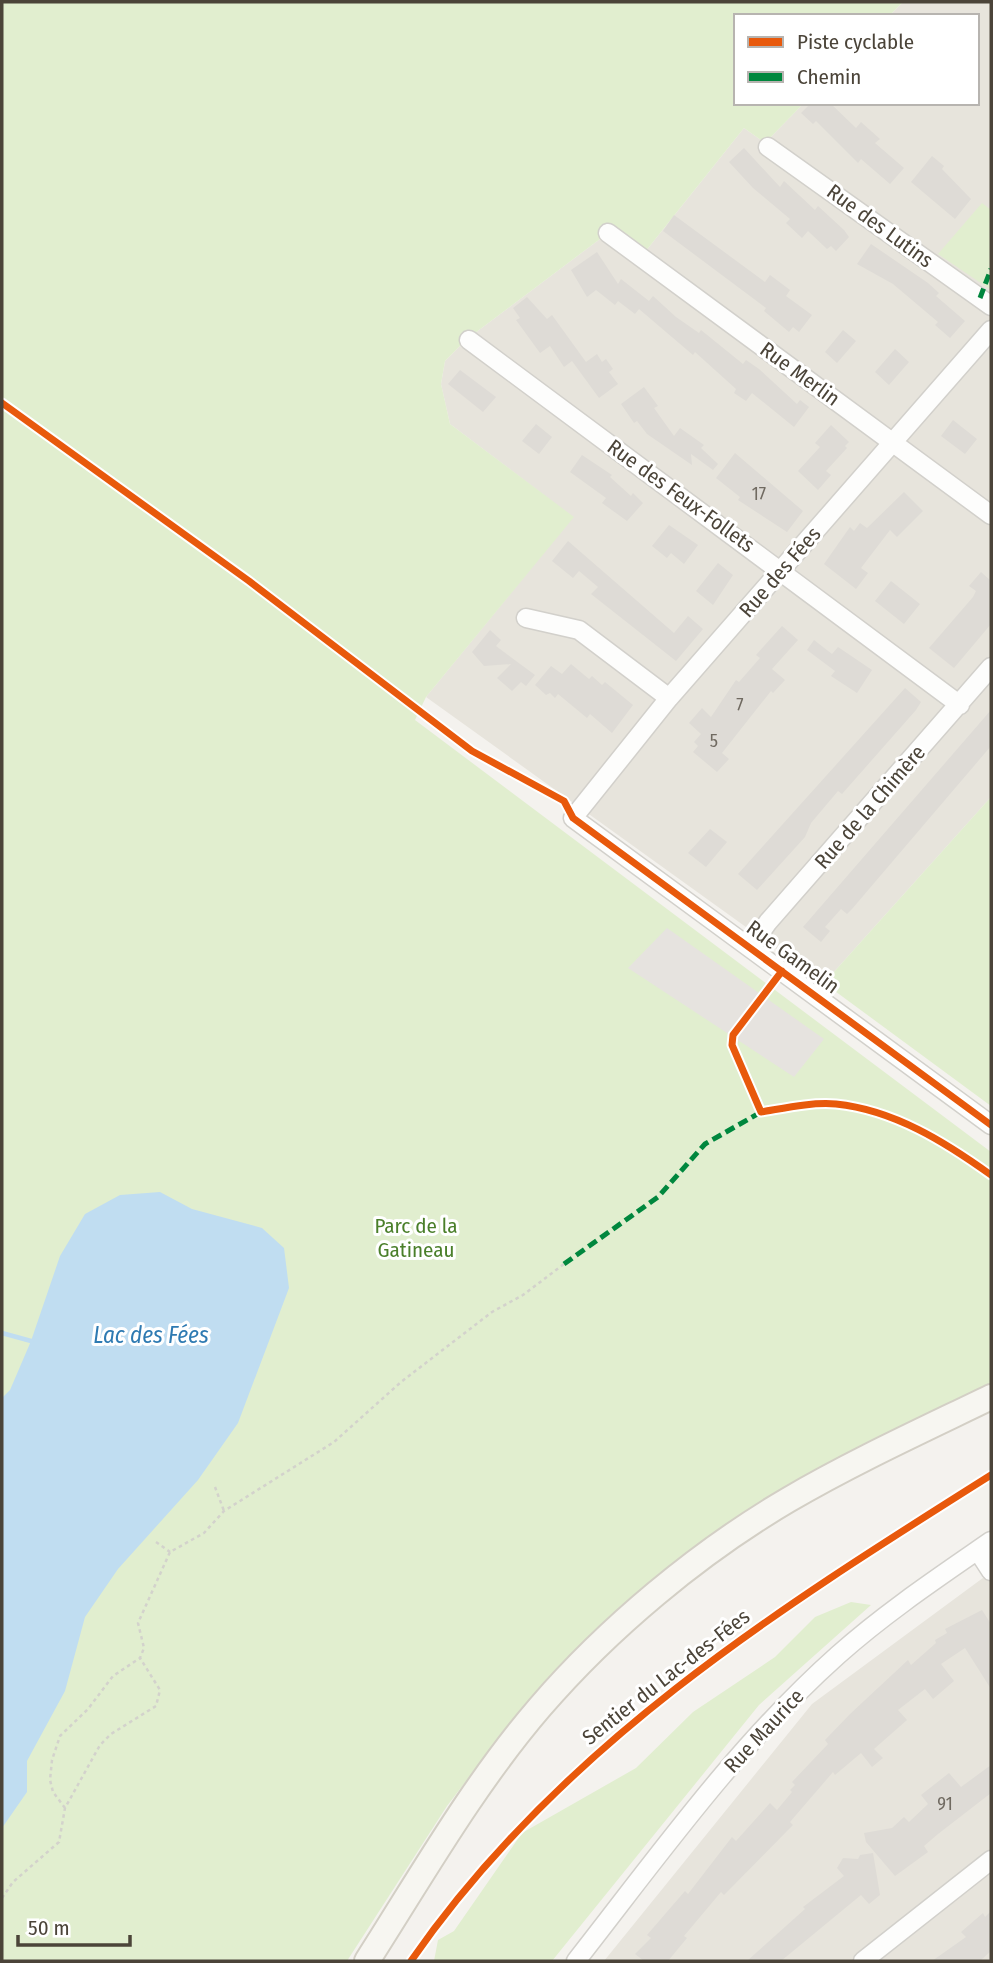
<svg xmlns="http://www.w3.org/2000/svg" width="993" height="1963" viewBox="0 0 993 1963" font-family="'Fira Sans Condensed',sans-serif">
	<rect width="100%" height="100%" fill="#f4f2ee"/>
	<path fill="#e7e4dc" d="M903,2H991V797L824,983L426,697L573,517L450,424L441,384L445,361L467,339L608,233L641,257L744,128L765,143L804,103H977V16H889Z
		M991,1572V1961H604L812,1704Z"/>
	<path fill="#e1eecf" d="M2,2H903L889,16H736V103H804L765,143L744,128L641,257L608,233L467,339L445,361L441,384L450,424L574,517L426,697L415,720L991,1152V1384L944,1406L734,1522L688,1552L636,1594L521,1709L447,1806L347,1961H2Z
		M982,203L991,210V290L938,254Z
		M991,797V1106L824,983Z
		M851,1602L871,1605L759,1705L552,1961H434L438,1940L454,1931L522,1833L636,1768L693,1712L775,1657L815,1617Z"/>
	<path fill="#e6e3df" d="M667,928L824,1039L794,1077L628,968Z"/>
	<path fill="#c0ddf1" d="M160,1192L192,1209L262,1228L284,1248L289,1288L238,1423L198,1480L118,1569L85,1617L65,1691L27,1761V1792L2,1828V1398L10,1390L31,1341L60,1256L85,1214L120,1195Z"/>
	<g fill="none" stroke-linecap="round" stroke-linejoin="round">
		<path stroke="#c0ddf1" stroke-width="4.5" d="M2,1333L31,1341"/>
	</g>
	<path fill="#dedbd6" d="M811,103H830L856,128L861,122L880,139L875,143L904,168L890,184L861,159L858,163L816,121L813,124L801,113Z
		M744,148L780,187L784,181L815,210L818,206L844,230L849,237L836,251L831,246L827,249L808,231L802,238L786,223L790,219L753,188L729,162Z
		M932,156L944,166L942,169L971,199L955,219L911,182Z
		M674,215L765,282L770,275L790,290L786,296L812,315L799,332L793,327L789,332L764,311L766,308L663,231Z
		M871,244L928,283L939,293L936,296L965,321L950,338L935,325L938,322L893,284L857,264Z
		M597,252L618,284L621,279L649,301L653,296L676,317L699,333L701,330L743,364L746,360L759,369L797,404L800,400L809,407L794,427L752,393L746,401L734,393L736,389L695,352L693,355L639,309L635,314L618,301L615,305L596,290L587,297L571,270Z
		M527,297L547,319L552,315L586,362L597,354L602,362L606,359L613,369L609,372L618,384L599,398L572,361L564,367L550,346L540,353L516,320L520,318L513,308Z
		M843,330L856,341L837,363L825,352Z
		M895,349L909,362L889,385L875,372Z
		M460,370L496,397L483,412L448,384Z
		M644,387L658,406L654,408L674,436L680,428L704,445L701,448L718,464L713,470L691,454L692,465L647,434L637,421L634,423L621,404Z
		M953,420L977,439L965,454L941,436Z
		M536,424L552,437L539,454L522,441Z
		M831,425L849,442L845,446L847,448L826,471L831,475L818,490L798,471L820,447L815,443Z
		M735,453L803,511L787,532L738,500L740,497L716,478Z
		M582,455L612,475L610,477L631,496L633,493L643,503L627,521L602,503L606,498L570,472Z
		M904,492L923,511L897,537L890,530L861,568L868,573L856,589L824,564L850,527L854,531L860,523L867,528Z
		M669,525L698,545L684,564L671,553L667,558L652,546Z
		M568,541L674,633L688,616L703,629L676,661L591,594L598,587L579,571L573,578L552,561Z
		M718,563L733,575L713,605L696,591Z
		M981,572L991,581V624L954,668L929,648L973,597L976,591L969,586Z
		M891,581L920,604L904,624L875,601Z
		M782,626L798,640L772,669L785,680L773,693L771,691L722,753L729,759L717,772L693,752L698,746L694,742L701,734L689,723L702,708L711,717L736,680L739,682L760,658L756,655Z
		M490,630L501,640L496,646L535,675L526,686L521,682L512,691L497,678L511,664L484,666L472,652Z
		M814,640L832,654L838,647L872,670L857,693L831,676L835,671L807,650Z
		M571,664L589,679L592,676L602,685L605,682L633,705L612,733L590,714L587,718L558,694L555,698L550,693L546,695L535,685L551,666L562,674Z
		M905,688L921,702L916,710L842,794L838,791L811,823L805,837L757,890L738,874Z
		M991,710V746L852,909L847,914L841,909L825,927L830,931L821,942L803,927Z
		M710,829L727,842L706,867L688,853Z
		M982,1610L991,1624V1689L965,1648L941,1664L954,1681L933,1699L925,1689L898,1710L907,1720L874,1749L883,1758L872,1767L861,1753L835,1775L833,1772L790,1822L793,1825L724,1895L721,1892L684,1936L687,1938L668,1961H644L635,1954L651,1938L647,1935L685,1891L688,1894L732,1837L736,1841L770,1803L777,1810L792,1792L790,1790L795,1785L792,1782L828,1744L825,1740L850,1714L908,1660L911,1665L936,1643L935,1640L947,1633L945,1629Z
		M991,1765V1793L938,1834L924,1846L928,1852L895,1876L866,1842L864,1833L892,1828L904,1817L909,1822L928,1804L921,1795L949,1773L961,1787Z
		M873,1853L880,1895L869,1904L861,1895L781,1961H747L805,1909L803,1907L844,1876L837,1868L843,1858L858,1859L860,1855Z
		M991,1911V1951L980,1961H932L966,1937L961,1932L983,1913L985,1917Z"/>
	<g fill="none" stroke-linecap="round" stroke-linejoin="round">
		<g stroke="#d2d0cb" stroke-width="21">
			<path id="street" d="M768,147L991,306
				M608,233L991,515
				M991,330L669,698L573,818L991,1125
				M469,340L960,705
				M526,618L579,630L669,698
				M750,948L768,922L991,667
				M978,1551L991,1571
				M576,1961C659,1855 737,1745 838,1655C885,1613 939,1577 991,1541
				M863,1961L991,1860"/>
		</g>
		<g stroke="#d3cfc5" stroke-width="28">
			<path id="secondary" d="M367,1961C422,1875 473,1785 540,1707C608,1628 698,1553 788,1500C853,1462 923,1430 991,1397"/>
		</g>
		<path stroke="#d3d2cc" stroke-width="2.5" stroke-dasharray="3.5 3.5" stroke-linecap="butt" d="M215,1487L224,1511
			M156,1542L170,1552
			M65,1808L53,1792L50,1780L52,1760L60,1736L88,1709L113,1676L140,1658L144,1648L138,1623L170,1552L204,1533L224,1511L334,1442L401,1382L492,1312L523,1295L564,1264
			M2,1898L13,1882L59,1842L65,1808L100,1745L111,1734L156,1706L160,1690L140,1658"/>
		<use href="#street" stroke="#fdfdfc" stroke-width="18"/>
		<use href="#secondary" stroke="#f7f6f1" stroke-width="24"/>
		<path stroke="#00873e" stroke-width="5" stroke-dasharray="10 5" stroke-linecap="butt" d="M980,298L991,269
			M564,1264L658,1197L705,1144L761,1112"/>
		<g stroke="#fff" stroke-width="11">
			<path id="cycleway" d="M2,403L249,581L472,751L564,801L573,818L991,1125
				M782,971L733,1035L732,1045L761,1112C785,1108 811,1102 836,1104C894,1110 945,1142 991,1175
				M411,1961C559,1747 775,1611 991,1475"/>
		</g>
		<use href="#cycleway" stroke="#e8590c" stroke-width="7"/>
	</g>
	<g text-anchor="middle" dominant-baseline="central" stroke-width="6" stroke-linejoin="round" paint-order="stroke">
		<g font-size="18" fill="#706a61">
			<text x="759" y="494">17</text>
			<text x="740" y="705">7</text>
			<text x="714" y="741">5</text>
			<text x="945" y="1804">91</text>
		</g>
		<g font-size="21" fill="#4b4439" stroke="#fff">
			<text transform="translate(880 226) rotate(36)">Rue des Lutins</text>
			<text transform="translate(800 374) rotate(36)">Rue Merlin</text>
			<text transform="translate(681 496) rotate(36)">Rue des Feux-Follets</text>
			<text transform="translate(780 572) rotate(-49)">Rue des Fées</text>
			<text transform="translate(870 807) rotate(-49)">Rue de la Chimère</text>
			<text transform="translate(793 957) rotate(36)">Rue Gamelin</text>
			<text transform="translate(666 1677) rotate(-38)">Sentier du Lac-des-Fées</text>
			<text transform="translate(764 1731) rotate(-47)">Rue Maurice</text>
		</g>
		<g font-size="21" fill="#4a7f2a" stroke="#fff">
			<text x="416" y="1226">Parc de la<tspan x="416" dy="24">Gatineau</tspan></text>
		</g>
		<g font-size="23" font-style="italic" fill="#2e7ab2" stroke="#fff">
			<text x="151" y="1335">Lac des Fées</text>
		</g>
	</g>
	<rect width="993" height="1963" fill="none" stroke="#4b4439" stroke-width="7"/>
	<rect x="734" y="14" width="245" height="91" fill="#ffffff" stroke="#b7b4b0" stroke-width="2"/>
	<rect x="748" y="37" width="35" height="10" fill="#e8590c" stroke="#b7b4b0" stroke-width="2"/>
	<text x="797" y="49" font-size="21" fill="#4b4439">Piste cyclable</text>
	<rect x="748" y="72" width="35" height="10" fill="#00873e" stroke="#b7b4b0" stroke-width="2"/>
	<text x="797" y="84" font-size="21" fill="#4b4439">Chemin</text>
	<path d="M18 1935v10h112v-10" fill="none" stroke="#4b4439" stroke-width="3.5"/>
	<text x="28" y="1935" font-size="21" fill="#4b4439" stroke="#ffffff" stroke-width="5" paint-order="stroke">50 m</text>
</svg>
